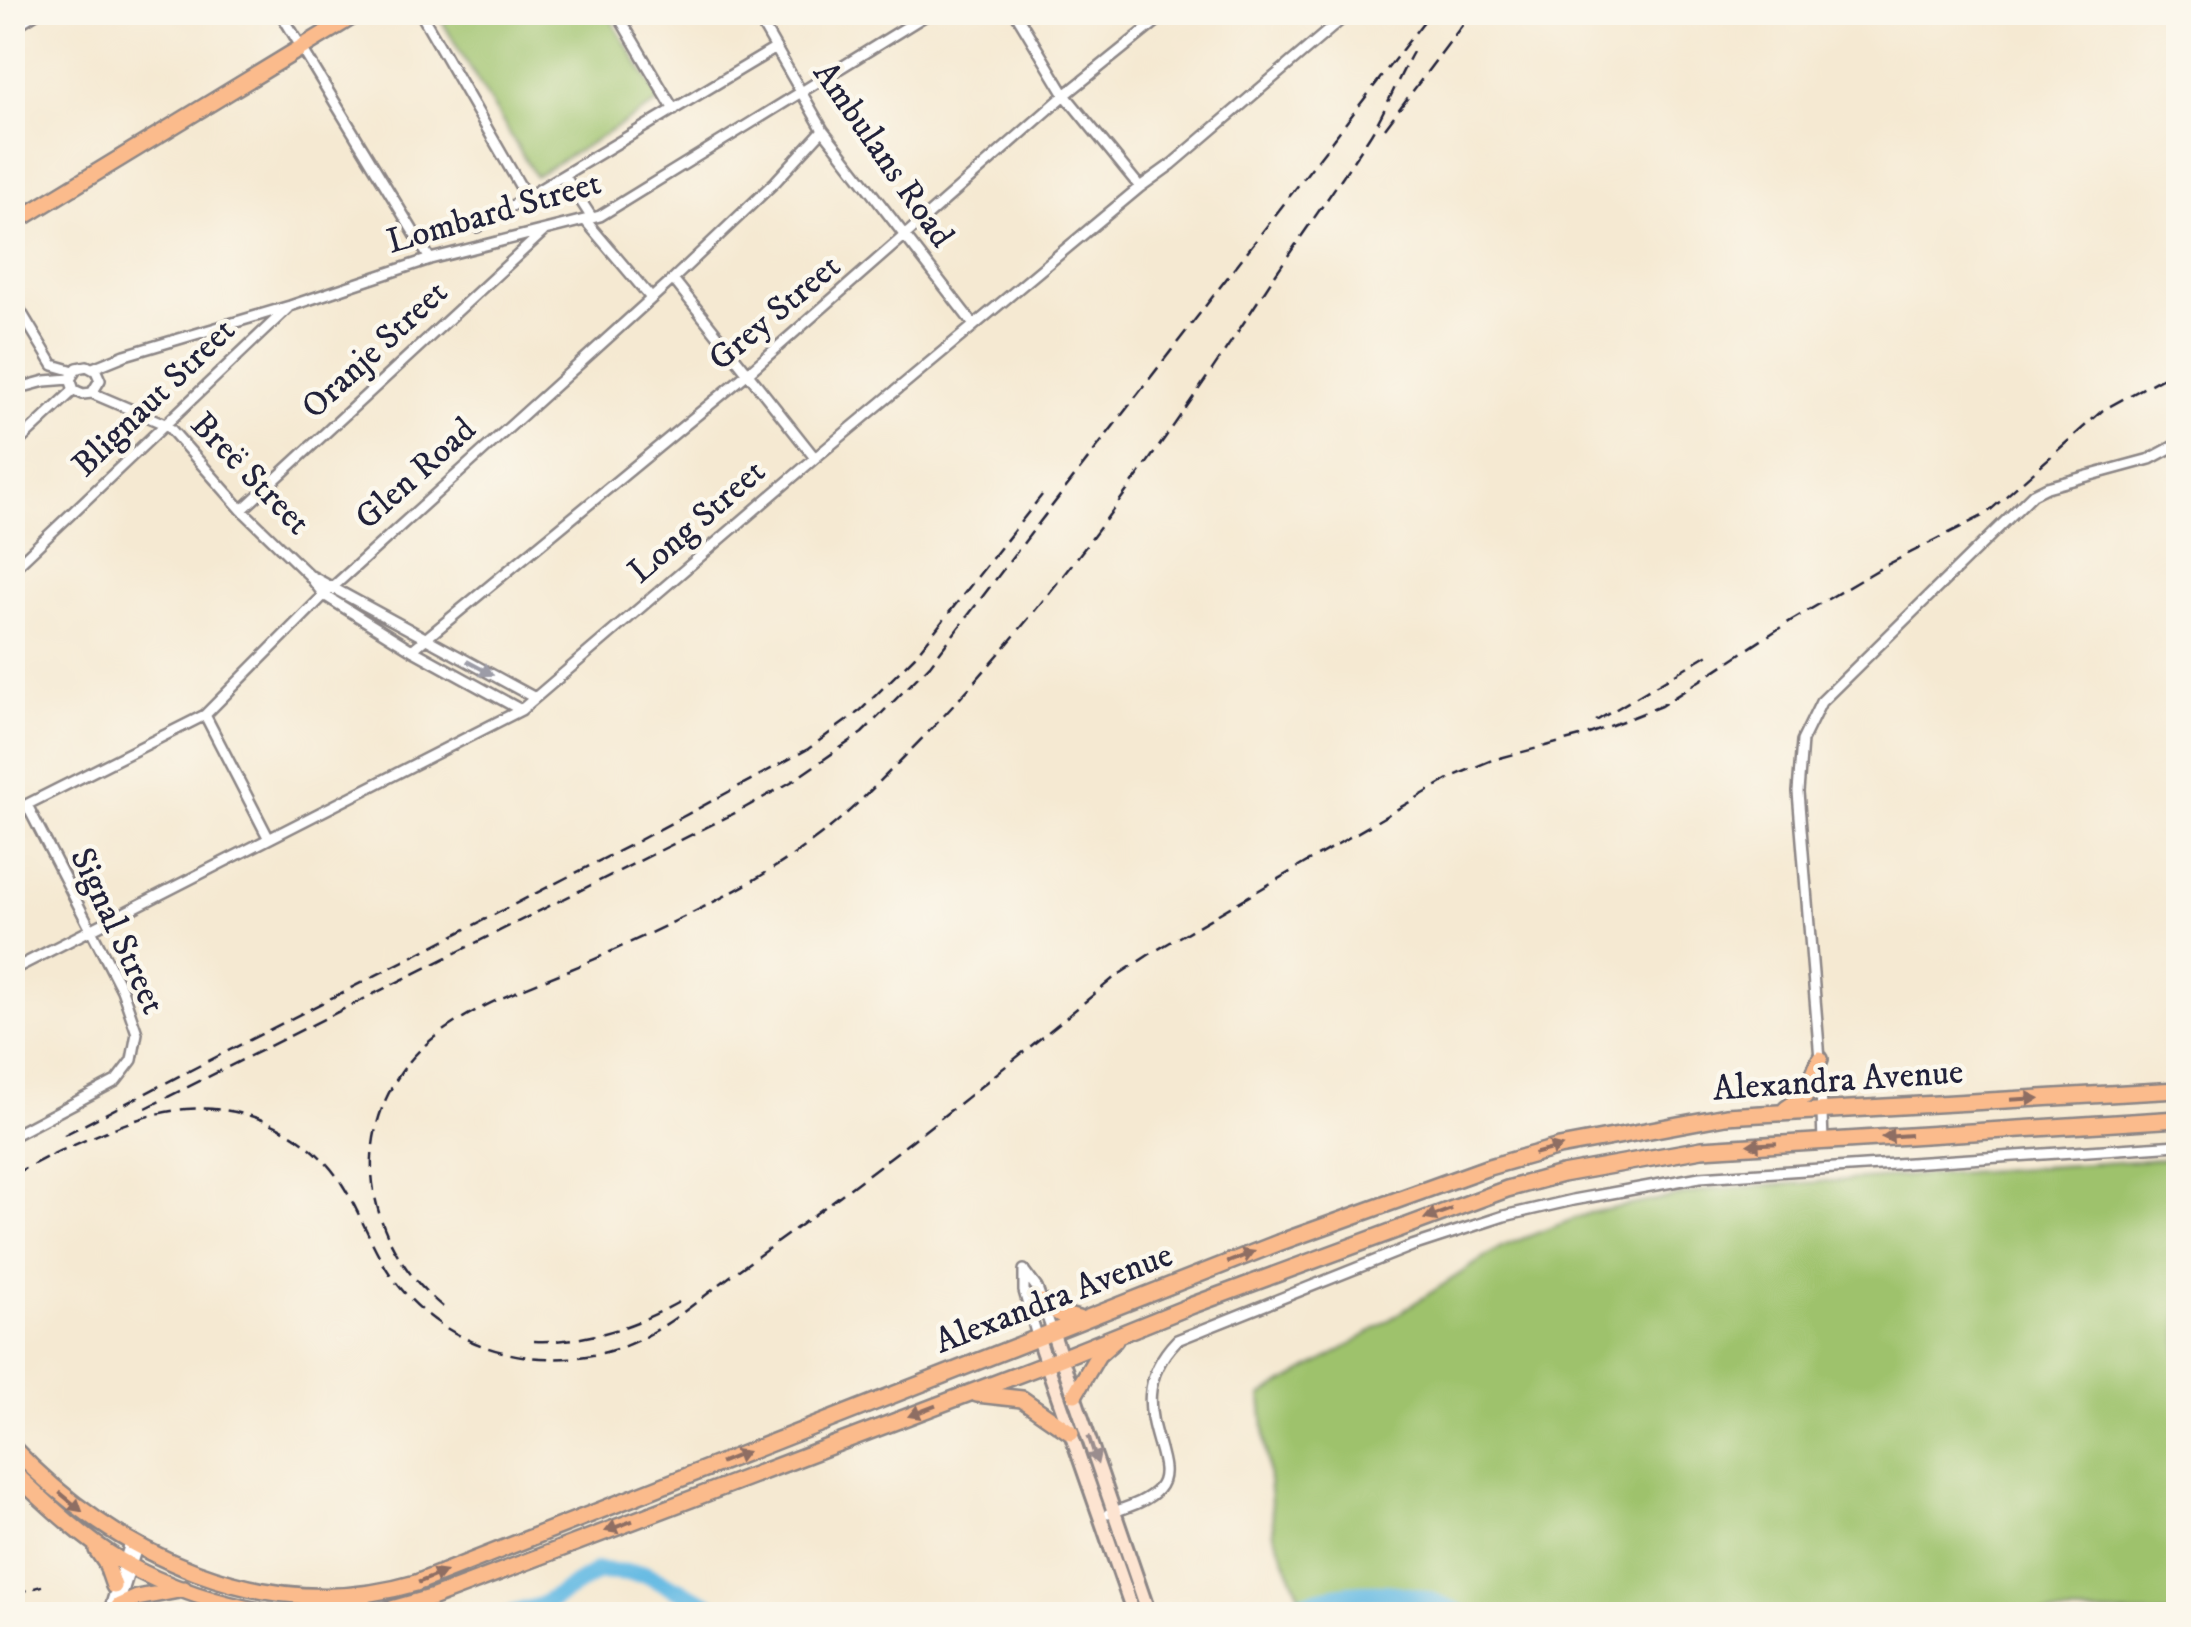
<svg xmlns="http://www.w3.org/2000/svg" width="2191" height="1627" viewBox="0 0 2191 1627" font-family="'IM FELL DW Pica',serif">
	<rect width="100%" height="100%" fill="#fbf7ec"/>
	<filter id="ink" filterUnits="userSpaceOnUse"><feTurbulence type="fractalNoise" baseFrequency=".01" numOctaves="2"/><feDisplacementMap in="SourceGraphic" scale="20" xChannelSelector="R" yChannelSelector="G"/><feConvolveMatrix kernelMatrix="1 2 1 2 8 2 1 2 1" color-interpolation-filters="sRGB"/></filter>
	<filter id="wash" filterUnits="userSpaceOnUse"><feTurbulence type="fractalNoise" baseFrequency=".0048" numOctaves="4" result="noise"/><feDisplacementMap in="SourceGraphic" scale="40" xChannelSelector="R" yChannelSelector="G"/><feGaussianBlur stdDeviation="2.25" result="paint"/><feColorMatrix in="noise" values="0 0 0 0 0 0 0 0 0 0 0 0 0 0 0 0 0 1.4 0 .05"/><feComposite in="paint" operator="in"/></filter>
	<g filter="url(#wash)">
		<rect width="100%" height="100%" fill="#f5e9d2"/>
		<path fill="#9ec26c" stroke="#607254" stroke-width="2.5" d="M437,13H607L661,101L535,176Z
			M2178,1158V1614H1461C1404,1584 1365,1593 1303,1602L1274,1534L1261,1396L1352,1344L1501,1247L1589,1213L1713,1189Z"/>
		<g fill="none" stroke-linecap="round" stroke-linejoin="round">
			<path stroke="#67bbe3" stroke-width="18" d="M513,1614L541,1606L598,1571L645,1574L711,1606L719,1614
				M1270,1614C1333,1590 1400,1581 1461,1614"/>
		</g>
	</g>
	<g filter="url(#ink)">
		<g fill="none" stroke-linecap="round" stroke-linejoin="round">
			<g stroke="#8c8686" stroke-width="14">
				<path id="minor" d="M280,12L430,259
					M420,12L527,198
					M616,12L674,110
					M755,12L823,130L974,325
					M1015,12L1065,95L1140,187
					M12,28L38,12
					M564,175L592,218
					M585,220L651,298
					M477,227L776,48
					M673,279L815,458
					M12,297L53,365L74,371
					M93,368L125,355L290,306L430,259L600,216L931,12
					M12,390L45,381L70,379
					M92,393L100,380L96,371L87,366L77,368L70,379L74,390L83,394L92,393L167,425L242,510L309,575L324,595L412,650L521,710
					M12,448L74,390
					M242,510L543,232
					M12,570L288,308
					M311,576L535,698
					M412,650L748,373L1065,95L1168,12
					M205,715L268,837
					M12,812L205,715L324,595L673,279L775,182L823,130
					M12,970L521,710L815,458L1140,187L1172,164L1350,12
					M12,1136L116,1081L132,1060L137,1033L122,990L27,805
					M1823,1141L1820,1059L1798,792L1802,741L1821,702L2033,494L2047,487L2150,459L2178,444
					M1024,1270V1291L1037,1336
					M1025,1272L1037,1288L1052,1331
					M1108,1514C1124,1508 1147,1502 1158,1489C1184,1460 1115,1404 1177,1340L1412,1246L1504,1216L1573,1200L1700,1177L2178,1145
					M108,1614L130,1543
					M116,1614L137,1547"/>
			</g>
			<g stroke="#8c8686" stroke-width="18">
				<path id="secondary" d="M1052,1331L1149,1614
					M1037,1336L1134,1614"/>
			</g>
			<g stroke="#8c8686" stroke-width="20">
				<path id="primary" d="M12,224L360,12"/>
			</g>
			<g stroke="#8c8686" stroke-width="20">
				<path id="trunk" d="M1786,1109L1805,1096L1820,1059
					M1042,1302L1060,1314L1078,1319
					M977,1394L1022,1399L1071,1433
					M1075,1394L1098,1355L1115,1340
					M12,1447C114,1556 267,1627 416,1583L1278,1243L1489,1167L1559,1147L1726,1116L2178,1090
					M12,1471C46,1503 81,1537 121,1561C166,1588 224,1606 276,1614
					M97,1550L106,1563L114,1586
					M119,1606L137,1598L184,1589
					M374,1614L431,1598L1046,1364L1193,1305L1507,1189L1562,1174L1702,1149L2178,1119"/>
			</g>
			<use href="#minor" stroke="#fff" stroke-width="9"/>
			<use href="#secondary" stroke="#fde4d1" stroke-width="12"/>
			<use href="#primary" stroke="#fbbb8c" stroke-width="15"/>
			<use href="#trunk" stroke="#fbbb8c" stroke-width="15"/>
			<path stroke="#22223b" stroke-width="2.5" stroke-dasharray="15 8" stroke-linecap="butt" d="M1385,128L1472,12
				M1596,721L1712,652
				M146,1108L741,810L791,782L862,733L930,665L1431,12
				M64,1135L636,842L808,749L861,710L915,656L1042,495
				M51,1155C94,1137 140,1113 186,1109C247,1104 309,1132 342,1184C361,1214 372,1248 392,1277C441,1345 526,1372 606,1352C658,1339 698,1299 740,1269C869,1177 993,1078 1115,977L1150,954L1454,776L1492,760L1584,736L1661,706L1792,620L1881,568L1986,514L2103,410L2178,369
				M12,1175L61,1150
				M443,1307C373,1250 347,1152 400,1074C443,1009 539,986 608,953C677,920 753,887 814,840C847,816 875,786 904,757C970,691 1029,620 1086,546C1151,460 1212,372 1271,281C1303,233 1337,186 1369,137C1386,110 1397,80 1413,52
				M534,1341C586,1343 634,1327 679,1302
				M12,1594L42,1586"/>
		</g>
		<defs><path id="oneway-solid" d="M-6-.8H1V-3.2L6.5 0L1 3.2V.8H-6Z" transform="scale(2.5)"/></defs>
		<use fill="#9c9ca7" href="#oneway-solid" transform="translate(480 668) rotate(28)"/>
		<g fill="#8e6e64">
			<use href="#oneway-solid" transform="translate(2025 1099) rotate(-3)"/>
			<use href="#oneway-solid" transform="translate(1896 1136) rotate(176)"/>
			<use href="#oneway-solid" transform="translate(1762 1144) rotate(177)"/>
			<use href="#oneway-solid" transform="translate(1548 1150) rotate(-15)"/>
			<use href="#oneway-solid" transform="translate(1438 1214) rotate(160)"/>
			<use href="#oneway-solid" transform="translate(1241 1257) rotate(-22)"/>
			<use href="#oneway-solid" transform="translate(922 1411) rotate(159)"/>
			<use href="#oneway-solid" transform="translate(734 1457) rotate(-22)"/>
			<use href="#oneway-solid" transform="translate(71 1502) rotate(40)"/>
			<use href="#oneway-solid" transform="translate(619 1526) rotate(159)"/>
			<use href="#oneway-solid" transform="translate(432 1577) rotate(-22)"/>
		</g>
		<use fill="#9a8d8e" href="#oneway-solid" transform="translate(1093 1450) rotate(72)"/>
	</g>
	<g text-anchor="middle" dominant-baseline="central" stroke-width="9" stroke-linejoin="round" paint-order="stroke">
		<g font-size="35" fill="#22223b" stroke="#fbf7ec">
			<text transform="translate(883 155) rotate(55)">Ambulans Road</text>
			<text transform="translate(494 213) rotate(-16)">Lombard Street</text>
			<text transform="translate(775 313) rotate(-40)">Grey Street</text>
			<text transform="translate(375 350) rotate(-43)">Oranje Street</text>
			<text transform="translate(154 398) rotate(-44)">Blignaut Street</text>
			<text transform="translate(250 474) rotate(46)">Breë Street</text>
			<text transform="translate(416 474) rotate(-42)">Glen Road</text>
			<text transform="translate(697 522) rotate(-41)">Long Street</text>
			<text transform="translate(117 931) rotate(65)">Signal Street</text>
			<text transform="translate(1838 1081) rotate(-4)">Alexandra Avenue</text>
			<text transform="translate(1054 1299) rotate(-21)">Alexandra Avenue</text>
		</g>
	</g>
	<rect width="2191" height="1627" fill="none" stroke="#fbf7ec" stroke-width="50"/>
</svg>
